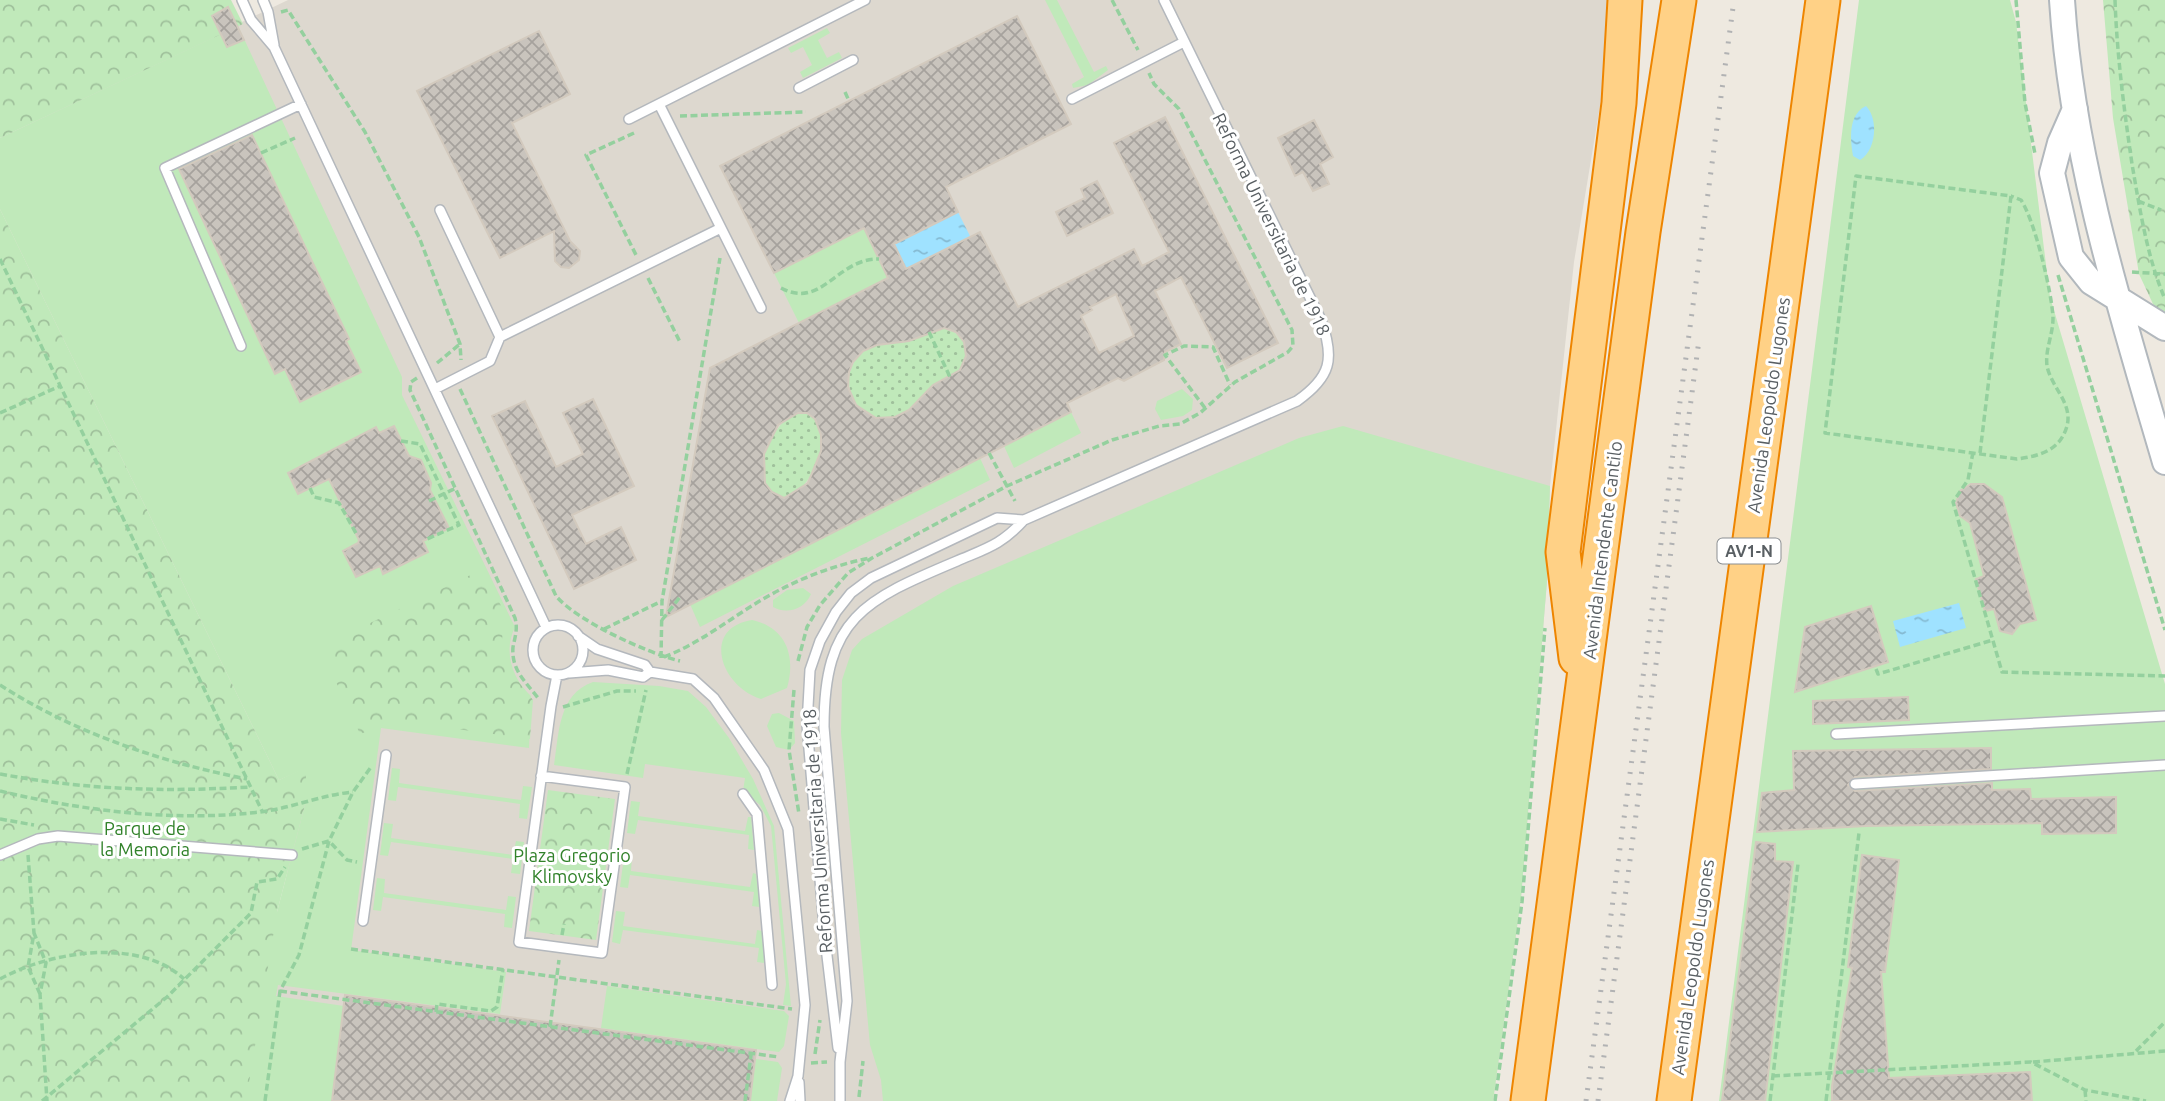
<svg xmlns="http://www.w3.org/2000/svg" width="2165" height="1101" viewBox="0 0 2165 1101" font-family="Ubuntu,sans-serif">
	<defs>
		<pattern id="park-crowns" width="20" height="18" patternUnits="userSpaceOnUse" patternTransform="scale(1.75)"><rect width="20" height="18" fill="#c0e9ba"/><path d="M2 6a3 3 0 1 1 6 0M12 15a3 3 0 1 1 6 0" fill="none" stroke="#9fc09b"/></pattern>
		<pattern id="garden-dots" width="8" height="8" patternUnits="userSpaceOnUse" patternTransform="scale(1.75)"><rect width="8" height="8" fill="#c0e9ba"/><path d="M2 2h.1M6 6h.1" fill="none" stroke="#9fc09b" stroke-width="1.8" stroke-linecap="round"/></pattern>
		<pattern id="water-ripples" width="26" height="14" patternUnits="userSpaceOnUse" patternTransform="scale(1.75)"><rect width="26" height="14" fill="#9fe2ff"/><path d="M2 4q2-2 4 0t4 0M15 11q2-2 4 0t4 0" fill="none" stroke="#85bad2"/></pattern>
		<pattern id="building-cross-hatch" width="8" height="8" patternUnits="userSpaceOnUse" patternTransform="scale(1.75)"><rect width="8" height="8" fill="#c9c4bd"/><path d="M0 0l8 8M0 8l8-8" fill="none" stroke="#a6a29d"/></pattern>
	</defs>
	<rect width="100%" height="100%" fill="#eee9e0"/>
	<path fill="#ddd8cf" d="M288,0H1611L1602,94L1574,262L1550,486L1547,581L1521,898L1493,1101H246L306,768L279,780L0,209V138Z"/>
	<path fill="#c0e9ba" d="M1045,0H1057L1094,72L1106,66L1108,70L1088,85L1073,88L1072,84L1084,77Z
		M1859,0H2010L2016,22L2050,297L2165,684V1101H1719Z
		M238,26L402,377V395L515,627C503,651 512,679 531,696L529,748L381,728L351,950L506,972L500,1014L278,985L276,996L344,1006L332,1101H52L277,912L306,801V768L279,780L0,209V138Z
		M827,28L830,33L818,40L827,58L839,52L842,58L803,78L800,72L812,65L803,47L791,53L788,48Z
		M864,228L888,278L799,323L774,273Z
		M1182,389L1193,399L1192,410L1183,416L1161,420L1155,409L1157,401Z
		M1071,412L1081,433L1014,468L1004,446Z
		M1343,426L1550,486L1547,581L1521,898L1493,1101H883L881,1080L870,1045L841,733L842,680L852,650L862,639L953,586L1299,438Z
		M980,458L990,480L700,627L690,604Z
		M803,588L811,594C805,609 787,615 773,607V600L787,590Z
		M752,620C787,628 796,657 787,688L761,699C720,686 701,628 752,620Z
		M593,682L659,686L688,691L706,707L729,738L753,779L774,826L791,1006L783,1005L786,984L771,826L760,805L743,791L745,778L645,764L643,778L554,765C559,734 558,694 593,682Z
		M779,713L794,721L795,743L789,750L776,747L767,726L772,714Z
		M392,768L400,769L399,783L521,800L523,786L532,787L527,819L519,818L520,804L398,787L396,801L388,800Z
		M631,801L640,802L638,816L745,831L748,817H751L754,850L748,849L749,835L638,820L635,834L627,833Z
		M384,823L393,824L391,838L513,855L516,841L524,842L520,874L511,873L513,859L391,842L388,856L380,855Z
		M624,856L632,857L631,871L750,887L753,873L756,874L760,907L752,906L754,892L630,875L628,888L620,887Z
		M377,878L385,879L384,893L506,910L508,896L516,897L512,928L504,927L505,914L383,897L381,911L373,910Z
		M616,911L625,912L623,926L755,944L757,930L762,931L765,963L757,962L759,948L623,930L620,944L612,942Z
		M607,986L784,1011L789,1016L784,1046L779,1052L601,1028Z
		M756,1059L778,1062L782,1068L777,1101H750Z"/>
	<path fill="url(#park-crowns)" d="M0,0H231L243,24L0,138Z
		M2103,0H2165V317L2153,304L2139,274L2113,118Z
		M0,209L279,780L306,767V801L277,912L246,1101H0Z
		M483,569L504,612L502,641L509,670L533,700L530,739L397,721L360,734L320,647Z
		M548,790L615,799L596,940L529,931Z"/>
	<path fill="url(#garden-dots)" d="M944,328C964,332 975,356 958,372C950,379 938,381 930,388C917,398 910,414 894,418C855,427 833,376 863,352C876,341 894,345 909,341C921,338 931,330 944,328Z
		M795,413C839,408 823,485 785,498C741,490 769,426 795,413Z"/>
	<path fill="url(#water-ripples)" d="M1866,106C1879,119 1876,151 1860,160L1853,156C1850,140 1848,114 1866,106Z
		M958,212L970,236L906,269L894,244Z
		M1959,603L1966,628L1900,647L1893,621Z"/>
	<path fill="url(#building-cross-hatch)" stroke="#d3cabe" stroke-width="2" fill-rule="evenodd" d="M228,7L244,40L227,47L212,16Z
		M1017,16L1071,124L946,187L958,212L894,244L906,269L980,232L1018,307L1134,249L1142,266L1169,252L1114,143L1165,117L1278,343L1227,368L1181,277L1155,291L1181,344L1165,352L1164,360L1124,381L1118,378L1067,403L1071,412L666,617L710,368L888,278L864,228L774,273L720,166ZM1116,294L1134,336L1099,353L1081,316L1092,310L1090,307ZM944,328L956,332L964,342L966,356L960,370L933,385L909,410L895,417L876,418L856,405L848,387L849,372L853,362L863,351L877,345L909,341ZM798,413H807L815,419L821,435V451L808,483L784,498L772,492L765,483L764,454L778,425Z
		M539,31L570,94L512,123L570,241L580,251L579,260L569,268L561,267L555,261L554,231L500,258L417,91Z
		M1314,120L1333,157L1320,164L1329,184L1313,191L1303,172L1295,176L1278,138Z
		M252,135L349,339L346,341L361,372L300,402L285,369L275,374L179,169Z
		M1097,181L1113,213L1067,236L1056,212L1085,198L1081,189Z
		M593,399L634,486L572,515L586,544L621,527L636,560L574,589L492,416L525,401L556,467L583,454L563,413Z
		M394,426L409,456L421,460L431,483L430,490L449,528L423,541L428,552L383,574L380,566L356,577L343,551L358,543L359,540L329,479L298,494L288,473L376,427L379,433Z
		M1971,484H1984L2002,497L2036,620L2020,624L2012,634L2000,631L1994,609L1985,611L1976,579L1984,576L1970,523L1960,516L1956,503L1960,491Z
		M1871,606L1888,662L1795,692L1805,627Z
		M1908,697L1909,720L1813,724V701Z
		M1991,748V769L1855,777L1848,785L1855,791L1992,783V790L2030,789L2031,799L2116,797V833L2042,834V823L1866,826L1757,832L1762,793L1794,790L1793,751Z
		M1756,842L1775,844V861L1793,862L1765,1101H1722Z
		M1862,855L1899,860L1885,972H1881L1889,1078L2030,1072L2032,1101H1832V1086L1852,968L1848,967Z
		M345,995L756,1050L750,1101H332Z"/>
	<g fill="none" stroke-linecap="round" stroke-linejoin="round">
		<g stroke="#b4b8bd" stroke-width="12">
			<path id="service" d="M242,0L251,20L274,47L546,627
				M263,0L268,12L274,45
				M799,88L853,60
				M1072,99L1184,42
				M659,104L761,308
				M629,119L865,0
				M440,210L500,337
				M241,346L165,168L301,104
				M435,389L490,361L500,337L721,228
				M533 650a25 25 0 1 1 50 0a25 25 0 1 1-50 0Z
				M650,672L693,679L714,698L764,770L788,829L805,1005L798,1076L790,1101
				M569,673L608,670L643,677L650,672L645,665L597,649L578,636
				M1836,734L2165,716
				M541,776L625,787L602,953L519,942L551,706L557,675
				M1855,784L2165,765
				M743,794L757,814L772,985
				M0,855L38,839L58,836L292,855
				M363,921L386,755
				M838,1048L825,939L807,725L810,670L820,641L836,612L851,593L871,578L997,518L1024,520
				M799,1082L800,1101
				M840,1101V1062L847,1001L824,727C824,618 864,600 957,561C987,548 1001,545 1024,520L1297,401C1331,377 1335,359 1321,320L1164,0"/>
		</g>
		<g stroke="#b2b8bd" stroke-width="28">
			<path id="secondary" d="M2062,0C2072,158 2121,312 2165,462
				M2075,109L2060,143L2052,173L2071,257L2091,282L2165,328"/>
		</g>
		<g stroke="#ee8500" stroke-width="37">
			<path id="motorway" d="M1576,658L1563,552L1619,103L1625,0
				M1528,1101L1643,232L1679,0
				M1674,1101L1823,0"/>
		</g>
		<path stroke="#94d09e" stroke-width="3.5" stroke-dasharray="7 3.5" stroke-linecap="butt" d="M1112,0L1138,50
			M2016,0L2025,103L2035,154
			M2115,0C2117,56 2124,109 2132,164C2140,210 2147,257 2165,299
			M281,12L288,10L365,132L419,237L460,344L461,360
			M845,92L849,101
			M680,116L806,112
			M634,133L586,155L637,257
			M261,153L295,138
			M2138,201L2161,210
			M0,259L262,811
			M2132,272L2165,274
			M2058,275L2165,630
			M648,278L680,342
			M781,288C822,310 837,258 879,259
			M929,332L950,377
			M437,363L460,344
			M417,378L411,382L410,390L515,618C518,629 515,637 513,647C511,670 526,682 538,698
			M460,389L556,596C577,621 647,653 680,661
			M1205,408L1165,355L1184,346L1213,347L1230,385
			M0,413L60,386
			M401,441L420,444L459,525L427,539
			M1973,452L1968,480L1953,502L2002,672L2165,676
			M989,453L1015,501
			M1980,453L2011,196L1856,176L1825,433L2017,459C2039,456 2060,451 2067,426C2073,403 2051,387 2047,366C2045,349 2053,335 2053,318C2052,293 2035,221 2021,200L2011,196
			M310,488L314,497L339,503L357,535
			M429,501L456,488
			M662,620L680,597
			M604,629L662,601
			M664,657C698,644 727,621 758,602C793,581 830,566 870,558
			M661,658L662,601L720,258
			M798,661L807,627L820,605L848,573L872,558L1007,486L1112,440L1159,426L1180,424L1200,413L1235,382L1288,352L1293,346L1292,330L1179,109L1154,84L1149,73
			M1876,669L1878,674L1993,640
			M0,685C75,733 160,762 247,779
			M794,690L789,750L799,814
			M563,707L617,691H636
			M0,774C87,790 163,792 251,787
			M627,774L646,690
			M0,791C83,811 175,822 260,812C292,808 321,795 353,792
			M0,819L34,825
			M302,849L329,841L353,792L371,767
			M28,855L34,933
			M562,935L564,924
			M351,949L792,1009
			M0,979C51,951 139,937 184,979
			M280,991L779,1057
			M40,994L28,967L34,933L46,963L40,994L47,1101
			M436,1012L437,1004L491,1011L497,1007L503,969
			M550,1027L559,960
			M2136,1051L2165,1022
			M815,1054L820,1020
			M2033,1062L2165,1051
			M811,1063L827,1062
			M1773,1076L2031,1062L2085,1090L2146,1101
			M2085,1090L2086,1101
			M859,1097L863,1061
			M42,1101L167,997L251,913L257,882L277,879L285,867
			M265,1101L280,991L299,955L329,841L347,860L357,862
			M745,1101L751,1055
			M1495,1101L1522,902L1545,628
			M1770,1101L1798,864
			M1826,1101L1859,833"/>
		<use href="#service" stroke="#fff" stroke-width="9"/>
		<use href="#secondary" stroke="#fff" stroke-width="24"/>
		<use href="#motorway" stroke="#ffd186" stroke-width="33"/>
		<path stroke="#b1b2b3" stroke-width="5" stroke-dasharray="2 9" stroke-linecap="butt" d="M1586,1101L1734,0
			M1598,1101L1699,340"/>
	</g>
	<g text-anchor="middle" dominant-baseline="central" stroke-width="6" stroke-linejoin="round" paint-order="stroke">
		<rect fill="#fff" stroke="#8b8f92" stroke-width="2" x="1717.5" y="538.5" width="63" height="25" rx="5"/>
		<g font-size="16" font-weight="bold" fill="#595f63">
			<text x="1749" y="551">AV1-N</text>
		</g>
		<g font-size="18" fill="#595f63" stroke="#fff">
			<text transform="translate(1272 224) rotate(64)">Reforma Universitaria de 1918</text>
			<text transform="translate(1768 405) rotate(-82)">Avenida Leopoldo Lugones</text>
			<text transform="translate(1602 550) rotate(-83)">Avenida Intendente Cantilo</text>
			<text transform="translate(817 831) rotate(-94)">Reforma Universitaria de 1918</text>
			<text transform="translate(1692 967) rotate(-82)">Avenida Leopoldo Lugones</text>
		</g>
		<g font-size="18" fill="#31822a" stroke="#fff">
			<text x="145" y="828">Parque de<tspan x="145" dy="21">la Memoria</tspan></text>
			<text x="572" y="855">Plaza Gregorio<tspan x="572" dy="21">Klimovsky</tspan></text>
		</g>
	</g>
</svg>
